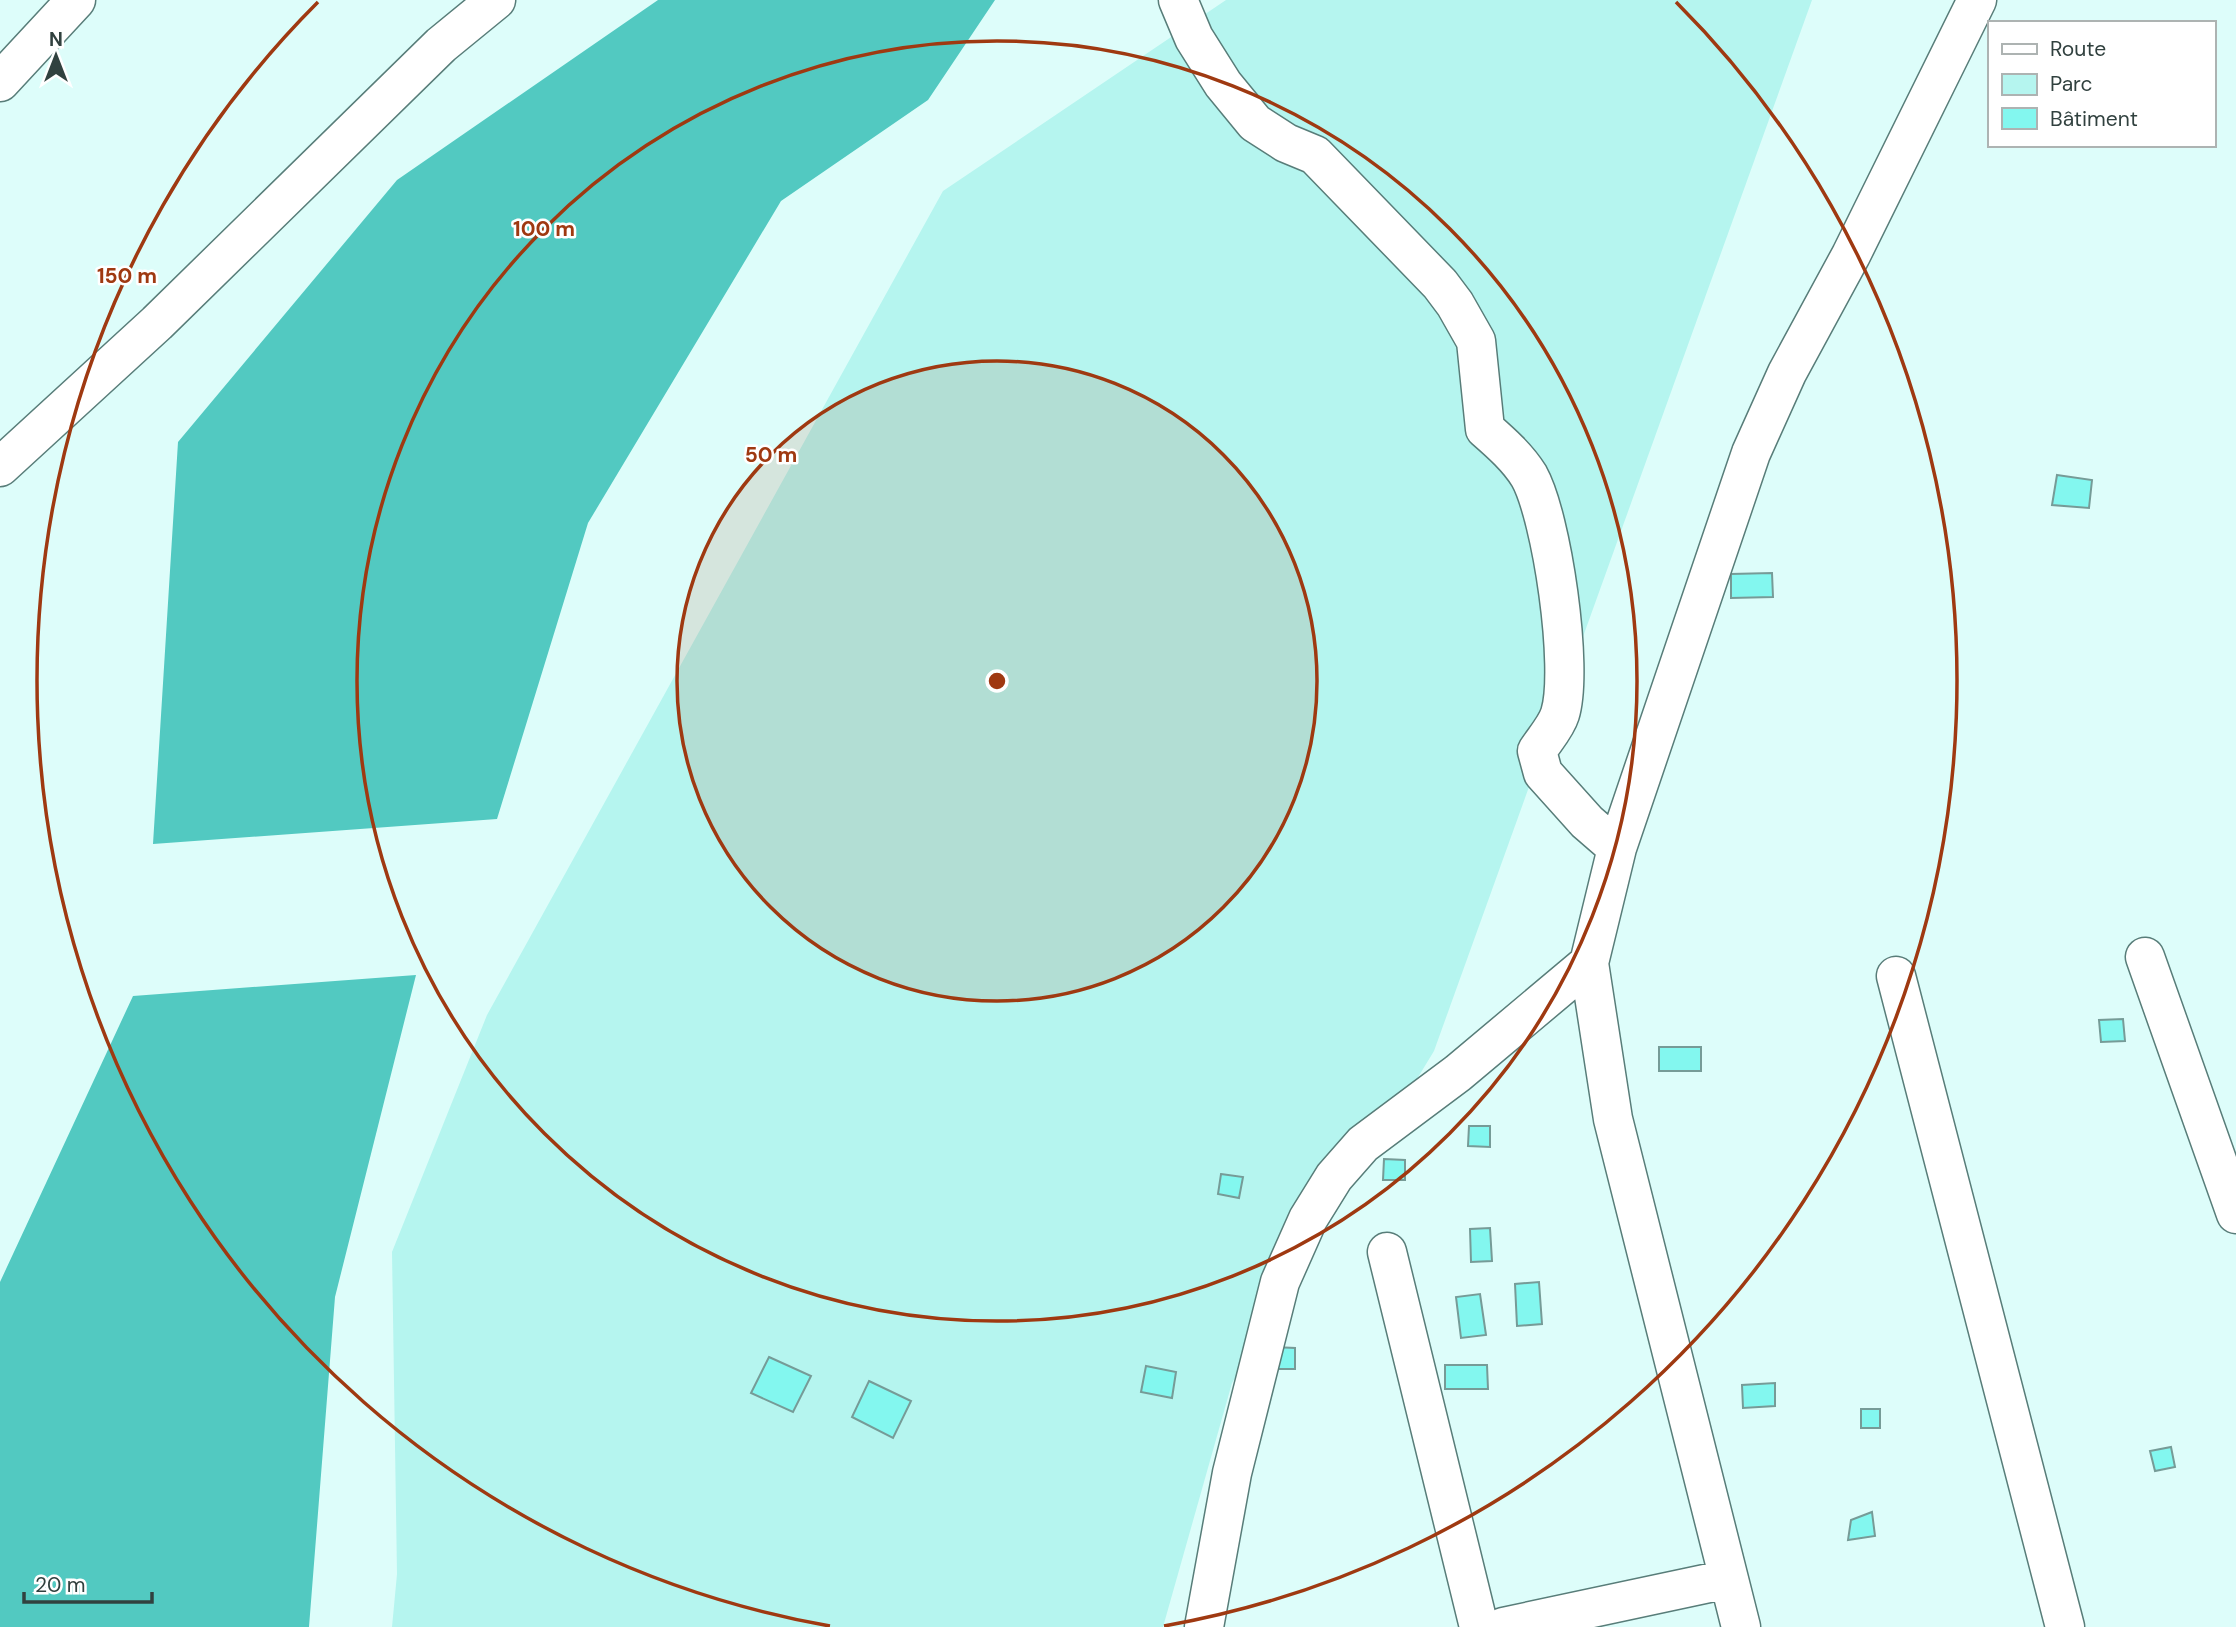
<svg xmlns="http://www.w3.org/2000/svg" width="2236" height="1627" viewBox="0 0 2236 1627" font-family="'DM Sans',sans-serif">
	<rect width="100%" height="100%" fill="#ddfdfa"/>
	<path fill="#b5f5ef" d="M1226,0H1812L1434,1051L1232,1383L1163,1627H392L397,1574L392,1252L487,1015L943,191Z"/>
	<path fill="#52c9c1" d="M658,0H995L928,100L781,201L588,523L497,819L153,844L178,442L397,180Z
		M416,975L335,1297L309,1627H0V1282L133,996Z"/>
	<path fill="#83f7ef" stroke="#769b97" stroke-width="2" d="M2057,475L2092,480L2089,508L2052,505Z
		M1772,573L1773,597L1731,598V574Z
		M2123,1019L2125,1041L2101,1042L2099,1020Z
		M1659,1047H1701V1071H1659Z
		M1469,1126H1490V1147L1468,1146Z
		M1384,1159L1405,1160V1180H1383Z
		M1221,1174L1243,1177L1239,1198L1218,1194Z
		M1490,1228L1492,1261L1471,1262L1470,1229Z
		M1539,1282L1542,1324L1517,1326L1515,1284Z
		M1480,1294L1486,1335L1461,1338L1456,1297Z
		M1274,1347L1295,1348V1369H1273Z
		M769,1357L811,1376L793,1412L751,1393Z
		M1445,1365H1487L1488,1389H1445Z
		M1146,1366L1176,1372L1172,1398L1141,1392Z
		M869,1381L911,1401L893,1438L852,1417Z
		M1775,1383V1406L1743,1408L1742,1385Z
		M1861,1409H1880V1428H1861Z
		M2171,1447L2175,1467L2155,1471L2150,1451Z
		M1872,1512L1875,1536L1848,1540L1851,1520Z"/>
	<g fill="none" stroke-linecap="round" stroke-linejoin="round">
		<g stroke="#587d79" stroke-width="41">
			<path id="street" d="M1178,0L1194,38L1223,84L1255,123L1286,143L1315,155L1440,284L1455,304L1476,341L1485,429C1501,443 1518,458 1529,476C1552,517 1574,669 1560,714C1556,727 1544,740 1537,751L1543,773L1587,822L1617,848
				M0,82L76,0
				M0,467L157,323L441,45L496,0
				M2145,957L2236,1214
				M1589,963L1613,1119L1741,1627
				M1896,976L2065,1627
				M1387,1252L1479,1627
				M1204,1627L1232,1473L1280,1282L1308,1219L1334,1177L1363,1144L1458,1073L1589,963L1617,848L1751,453L1787,373L1851,255L1977,0
				M1503,1627L1728,1579"/>
		</g>
		<use href="#street" stroke="#fff" stroke-width="38"/>
	</g>
	<circle cx="997" cy="681" r="320" fill="#9f3911" fill-opacity=".12"/>
	<g fill="none" stroke="#9f3911" stroke-width="3.5">
		<circle cx="997" cy="681" r="320"/>
		<circle cx="997" cy="681" r="640"/>
		<path d="M830 1626A960 960 0 0 1 318 2M1676 2A960 960 0 0 1 1164 1626"/>
	</g>
	<circle cx="997" cy="681" r="10" fill="#9f3911" stroke="#fff" stroke-width="3.5"/>
	<g font-size="21" text-anchor="middle" font-weight="bold" fill="#9f3911" stroke="#fff" stroke-width="5" stroke-linejoin="round" paint-order="stroke">
		<text x="544" y="236">100 m</text>
		<text x="127" y="283">150 m</text>
		<text x="771" y="462">50 m</text>
	</g>
	<rect x="1988" y="21" width="228" height="126" fill="#ffffff" stroke="#adb3b2" stroke-width="2"/>
	<rect x="2002" y="44" width="35" height="10" fill="#ffffff" stroke="#adb3b2" stroke-width="2"/>
	<text x="2050" y="56" font-size="21" fill="#31413f">Route</text>
	<rect x="2002" y="74" width="35" height="21" fill="#b5f5ef" stroke="#adb3b2" stroke-width="2"/>
	<text x="2050" y="91" font-size="21" fill="#31413f">Parc</text>
	<rect x="2002" y="108" width="35" height="21" fill="#83f7ef" stroke="#adb3b2" stroke-width="2"/>
	<text x="2050" y="126" font-size="21" fill="#31413f">Bâtiment</text>
	<g transform="translate(56 56)" stroke="#ffffff" stroke-width="5" paint-order="stroke">
	<path d="M0-5L12 26L0 18L-12 26Z" fill="#31413f"/>
	<text y="-10" font-size="19" font-weight="bold" text-anchor="middle" fill="#31413f">N</text>
	</g>
	<path d="M24 1592v10h128v-10" fill="none" stroke="#31413f" stroke-width="3.5"/>
	<text x="35" y="1592" font-size="21" fill="#31413f" stroke="#ffffff" stroke-width="5" paint-order="stroke">20 m</text>
</svg>
